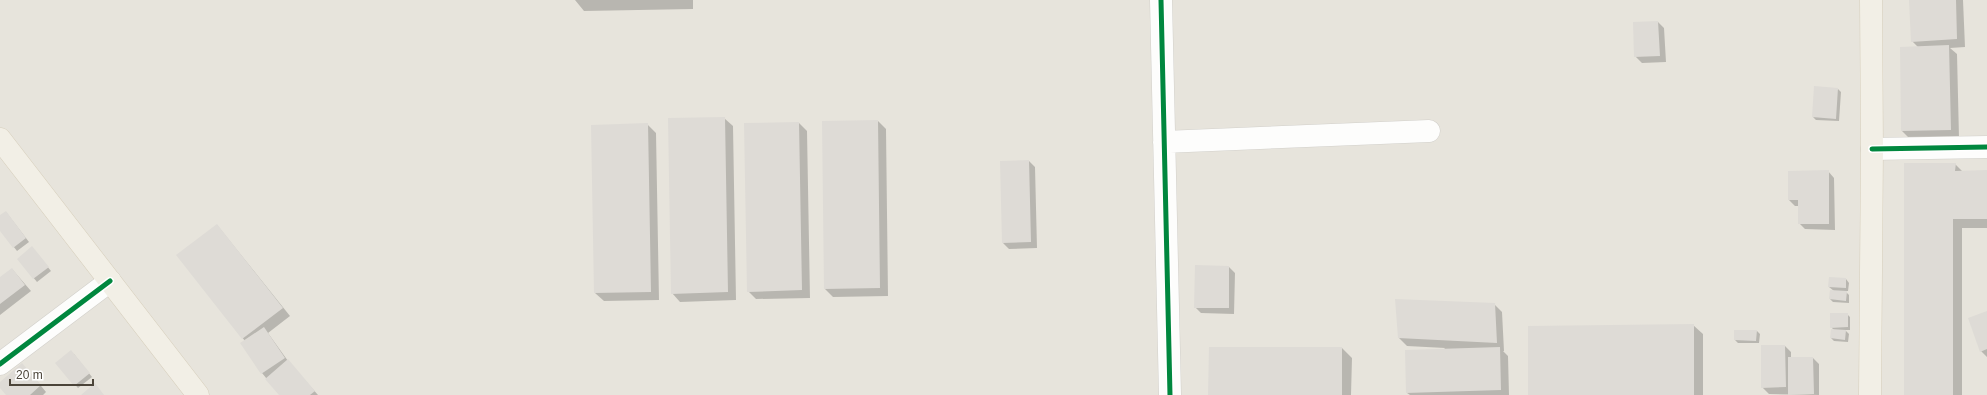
<svg xmlns="http://www.w3.org/2000/svg" width="1987" height="395" viewBox="0 0 1987 395" font-family="Helvetica,sans-serif">
	<rect width="100%" height="100%" fill="#f4f2ee"/>
	<path fill="#e7e4dc" d="M0,0H1987V395H0Z"/>
	<path fill="#0003" d="M575,0H693V9L584,11Z
		M1910,0H1963L1965,47L1950,48L1957,54L1959,138L1910,139L1902,131L1918,47L1912,41Z
		M1658,22L1664,28L1666,62L1642,63L1635,56Z
		M1838,89L1841,92L1839,121L1816,120L1813,117Z
		M724,118L733,126L736,300L680,302L672,293Z
		M878,121L886,129L888,296L833,297L825,289Z
		M799,123L807,131L810,298L756,299L748,291Z
		M647,124L656,133L659,300L604,301L595,293Z
		M1029,161L1035,167L1037,248L1009,249L1003,243Z
		M1955,164L1963,172L1987,171V228H1962V395H1905Z
		M1828,171L1834,178L1835,230L1805,229L1799,223V206H1795L1789,200Z
		M6,212L29,242L17,251L0,229V216Z
		M217,225L290,316L268,333L288,361L318,395H280L262,373L242,343L245,341L178,256Z
		M35,251L51,271L37,282L18,259Z
		M1229,267L1235,273L1234,314L1201,313L1195,307Z
		M12,269L31,291L0,315V278Z
		M1846,279L1849,283L1848,291H1845L1849,295V303L1833,302L1830,299L1834,291L1829,287Z
		M1494,304L1502,312L1504,351H1503L1508,356L1509,395H1410L1407,393L1445,348L1407,346L1399,338Z
		M1987,312V357L1981,351Z
		M1847,314L1850,317V330H1845L1849,334L1848,342L1834,341L1831,338L1834,330L1831,327Z
		M1693,325L1703,334V395H1529Z
		M1757,331L1760,334L1759,343H1738L1735,340Z
		M1785,346L1791,352V358H1813L1819,364V395L1769,394L1762,387Z
		M1210,348H1342L1352,358L1351,395H1209Z
		M74,354L92,377L78,388L56,363Z
		M28,370L46,392L43,395H8L0,386V384Z"/>
	<path fill="#dedbd6" d="M1909,0H1956L1957,39L1911,42Z
		M1658,21L1660,56L1634,57L1633,22Z
		M1949,45L1951,130L1901,131L1900,47Z
		M1814,86L1838,88L1836,119L1812,117Z
		M725,117L728,292L671,294L668,118Z
		M878,120L880,288L824,289L822,121Z
		M799,122L802,290L747,292L744,123Z
		M648,123L651,292L594,293L591,125Z
		M1029,160L1031,242L1002,243L1000,161Z
		M1904,163H1956L1955,171L1987,170V219H1953V395H1904Z
		M1829,170V224H1798V200H1788V171Z
		M6,211L26,238L13,248L0,231V215Z
		M217,224L283,308L242,339L176,255Z
		M32,246L49,267L33,279L17,259Z
		M1195,265L1229,266V308H1194Z
		M12,268L25,285L0,304V277Z
		M1829,277L1846,278V288L1828,287Z
		M1830,290L1847,291L1846,301L1829,299Z
		M1395,299L1495,303L1497,343L1398,338Z
		M1987,311V349L1980,352L1968,318Z
		M1830,313H1848V327L1830,328Z
		M1694,324V395H1528V326Z
		M264,327L285,358L261,374L240,343Z
		M1831,329L1846,330L1845,340L1830,338Z
		M1734,330H1757L1756,341L1734,340Z
		M1761,345H1785L1786,387L1761,388Z
		M1209,347H1342V395H1208Z
		M1500,347L1501,390L1406,393L1405,350Z
		M71,350L90,373L74,386L55,363Z
		M1788,357H1813L1814,394L1788,395Z
		M288,359L315,391L310,395H279L265,379Z
		M22,363L41,385L30,395H6L0,388V382Z
		M95,383L104,395H81Z"/>
	<g fill="none" stroke-linecap="round" stroke-linejoin="round">
		<g stroke="#d2d0cb" stroke-width="23">
			<path id="minor" d="M1161,0L1170,395
				M1164,142L1429,131
				M1872,149L1987,147
				M0,364L110,281"/>
		</g>
		<g stroke="#d6cebb" stroke-width="23">
			<path id="major" d="M0,139L198,395
				M1870,395L1872,149L1871,0"/>
		</g>
		<use href="#minor" stroke="#fdfdfc" stroke-width="22"/>
		<use href="#major" stroke="#f2efe6" stroke-width="22"/>
		<g stroke="#fff" stroke-width="8">
			<path id="cycleway" d="M1161,0L1170,395
				M1872,149L1987,147
				M0,364L110,281"/>
		</g>
		<use href="#cycleway" stroke="#00873e" stroke-width="5"/>
	</g>
	<path d="M10 379v6h83v-6" fill="none" stroke="#4b4439" stroke-width="2"/>
	<text x="16" y="379" font-size="12" fill="#4b4439" stroke="#ffffff" stroke-width="3" paint-order="stroke">20 m</text>
</svg>
